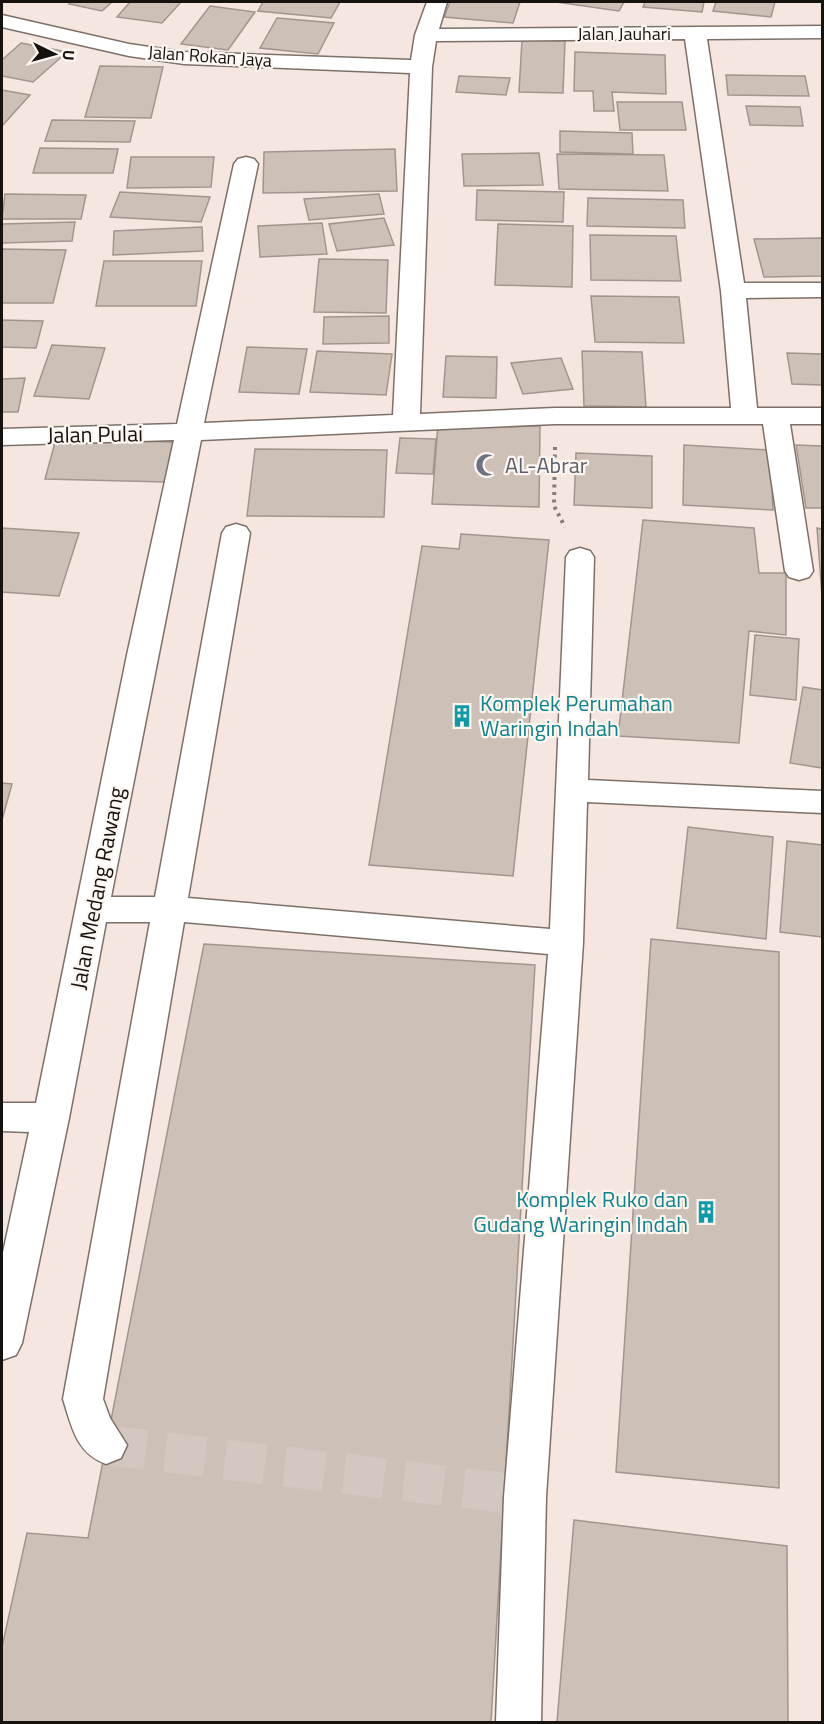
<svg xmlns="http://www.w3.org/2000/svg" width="824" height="1724" viewBox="0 0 824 1724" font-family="'Titillium Web',sans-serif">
	<rect width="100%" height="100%" fill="#f5e7df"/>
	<path fill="#cdc0b7" stroke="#a2958d" stroke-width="1.5" d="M72,2H112L102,11L69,4Z
		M130,2H181L162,23L117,17Z
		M263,2H340L331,18L258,11Z
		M450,2H520L513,23L444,17Z
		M556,2H624L619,11Z
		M645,2H704L702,12L643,7Z
		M716,2H775L771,17L713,11Z
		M210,6L255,12L228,50L181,44Z
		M277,18L334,23L318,54L260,48Z
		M522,40L565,41L563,93L519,92Z
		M21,43L67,52L33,82L2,76V60Z
		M575,52L665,55L666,94L612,92L614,111H594L593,91H574Z
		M100,66L163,67L151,118L85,117Z
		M726,75L805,76L809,96L728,95Z
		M459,76L510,78L506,95L456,92Z
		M2,90L30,95L2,126Z
		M617,102H682L686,130H620Z
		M746,106L800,107L803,126L750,125Z
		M52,120L135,121L130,142L45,141Z
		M560,131L632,133L633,154L560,152Z
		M40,148L118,149L113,173H33Z
		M395,149L397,191L263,193L264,152Z
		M539,153L543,185L464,186L462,154Z
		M557,154L664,155L668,191L559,189Z
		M131,157H214L211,187L127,188Z
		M477,190L564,192L563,222L476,220Z
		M120,192L210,197L201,222L110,217Z
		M5,194L86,195L81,219H2Z
		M379,194L384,214L309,220L304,199Z
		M588,198L683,200L685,228L587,226Z
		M384,218L394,245L337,251L329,224Z
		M75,222L72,241L2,243V224Z
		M322,223L327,254L260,257L258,226Z
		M498,224L573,226L572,287L495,285Z
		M202,227L203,251L113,255L114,231Z
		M590,235L676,236L681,281L591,280Z
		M822,238V276L764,277L754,239Z
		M2,249L66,250L53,303H2Z
		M319,259L388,260L386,313L314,312Z
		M104,261H202L196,306H96Z
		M591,296L679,297L684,343L595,342Z
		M389,316V343L323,344L324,317Z
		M2,320L43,321L36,348L2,347Z
		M52,345L105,348L89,399L34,396Z
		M247,347L307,349L299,394L239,392Z
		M317,351L392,354L386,395L310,392Z
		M582,351L642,352L646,407L584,406Z
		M787,353L822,354V385L792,384Z
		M446,356L497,357L496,398L443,397Z
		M561,358L573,389L523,394L511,363Z
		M25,378L18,412H2V379Z
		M438,423L540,426L539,507L432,504Z
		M400,438L436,439L433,474L396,473Z
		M56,439L174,442L166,482L45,479Z
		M684,445L770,450L773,510L683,505Z
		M796,445L822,446V508H806Z
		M255,449L387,450L384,517L247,516Z
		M576,453L652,456V508L574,505Z
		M643,520L754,528L759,573H786V635L749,631L739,743L618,736Z
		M2,528L79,533L59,596L2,592Z
		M817,528L822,529V596Z
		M461,534L549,540L513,876L369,865L422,546L459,549Z
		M755,635L799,639L796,700L750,695Z
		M803,687L822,690V768L790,763Z
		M2,783L12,784L2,820Z
		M688,827L773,837L766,939L677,928Z
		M787,841L822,845V937L780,932Z
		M651,939L779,952V1488L616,1472Z
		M204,944L535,965L491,1722H2V1647L27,1533L88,1538Z
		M574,1520L787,1546L788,1722H557Z"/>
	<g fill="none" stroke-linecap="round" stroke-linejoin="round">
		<path stroke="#d4c7c0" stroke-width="40" stroke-dasharray="40 20" stroke-linecap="butt" d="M106,1445L505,1493"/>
		<g stroke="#7c7068" stroke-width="3">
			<path id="minor" d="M427,2H447L439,29L822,26V38L707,39L744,283H822V297L746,298L757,408H822V424H790L813,571L809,577L799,580L789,577L785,571L763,424H555L201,440L111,897H155L222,533L226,527L236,524L246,527L250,533L188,898L550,929L566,557L570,551L580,548L590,551L594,557L588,780L822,791V813L587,802L583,943L546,1497L541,1722H496L504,1497L548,954L184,922L103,1399L110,1418L127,1445L121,1458L106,1464C76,1453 72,1427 63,1399L150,922H106L69,1118L22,1343L16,1355L2,1360V1257L29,1132L2,1131V1103H36L127,655L174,440L2,445V429L177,424L234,164L238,159L246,157L254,159L258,164L204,423L393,415L410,73L184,64L129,56L2,27V15L129,44L184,52L411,60L415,35ZM685,39L721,291L731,408H555L420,414L432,67L436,41Z"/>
		</g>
		<path stroke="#857c77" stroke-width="4" stroke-dasharray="3 4.5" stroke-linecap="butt" d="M555,447L554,506L565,527"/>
		<use href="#minor" fill="#fff" fill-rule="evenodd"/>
	</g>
	<defs>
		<g id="mosque-bare" transform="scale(1.8)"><path d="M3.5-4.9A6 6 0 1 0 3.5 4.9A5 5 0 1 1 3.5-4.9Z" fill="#6b7280" stroke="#fef6f0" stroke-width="2.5" paint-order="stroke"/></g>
		<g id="building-bare" transform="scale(1.8)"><path d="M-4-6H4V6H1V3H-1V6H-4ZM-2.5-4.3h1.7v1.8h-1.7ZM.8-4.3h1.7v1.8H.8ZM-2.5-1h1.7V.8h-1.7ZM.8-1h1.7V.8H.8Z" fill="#0f9aa8" stroke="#fef6f0" stroke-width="2.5" paint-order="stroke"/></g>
	</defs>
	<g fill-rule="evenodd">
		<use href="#mosque-bare" x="487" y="465"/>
		<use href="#building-bare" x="462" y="716"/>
		<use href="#building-bare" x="706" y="1212"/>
	</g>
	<g text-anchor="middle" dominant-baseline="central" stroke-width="4.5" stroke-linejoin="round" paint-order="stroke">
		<g font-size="18" fill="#16120f" stroke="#fef6f0">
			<text x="624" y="33">Jalan Jauhari</text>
			<text transform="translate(210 56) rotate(4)">Jalan Rokan Jaya</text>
		</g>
		<g font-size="22" fill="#16120f" stroke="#fef6f0">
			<text transform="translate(95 434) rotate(-1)">Jalan Pulai</text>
			<text transform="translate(97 888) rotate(-79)">Jalan Medang Rawang</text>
		</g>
		<g font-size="22" fill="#5b616d" stroke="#fef6f0" text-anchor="start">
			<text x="505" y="465">AL-Abrar</text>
		</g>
		<g font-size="22" fill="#0d838f" stroke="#fef6f0" text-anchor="start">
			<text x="480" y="703">Komplek Perumahan<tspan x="480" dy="25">Waringin Indah</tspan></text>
			<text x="688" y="1199" text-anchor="end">Komplek Ruko dan<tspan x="688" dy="25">Gudang Waringin Indah</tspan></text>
		</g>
	</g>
	<rect width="824" height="1724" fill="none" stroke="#16120f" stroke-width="6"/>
	<g transform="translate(54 54) rotate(95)" stroke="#fef6f0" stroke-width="4.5" paint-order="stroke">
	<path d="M0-4.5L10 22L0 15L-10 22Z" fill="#16120f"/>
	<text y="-9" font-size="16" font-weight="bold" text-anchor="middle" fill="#16120f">U</text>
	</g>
</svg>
